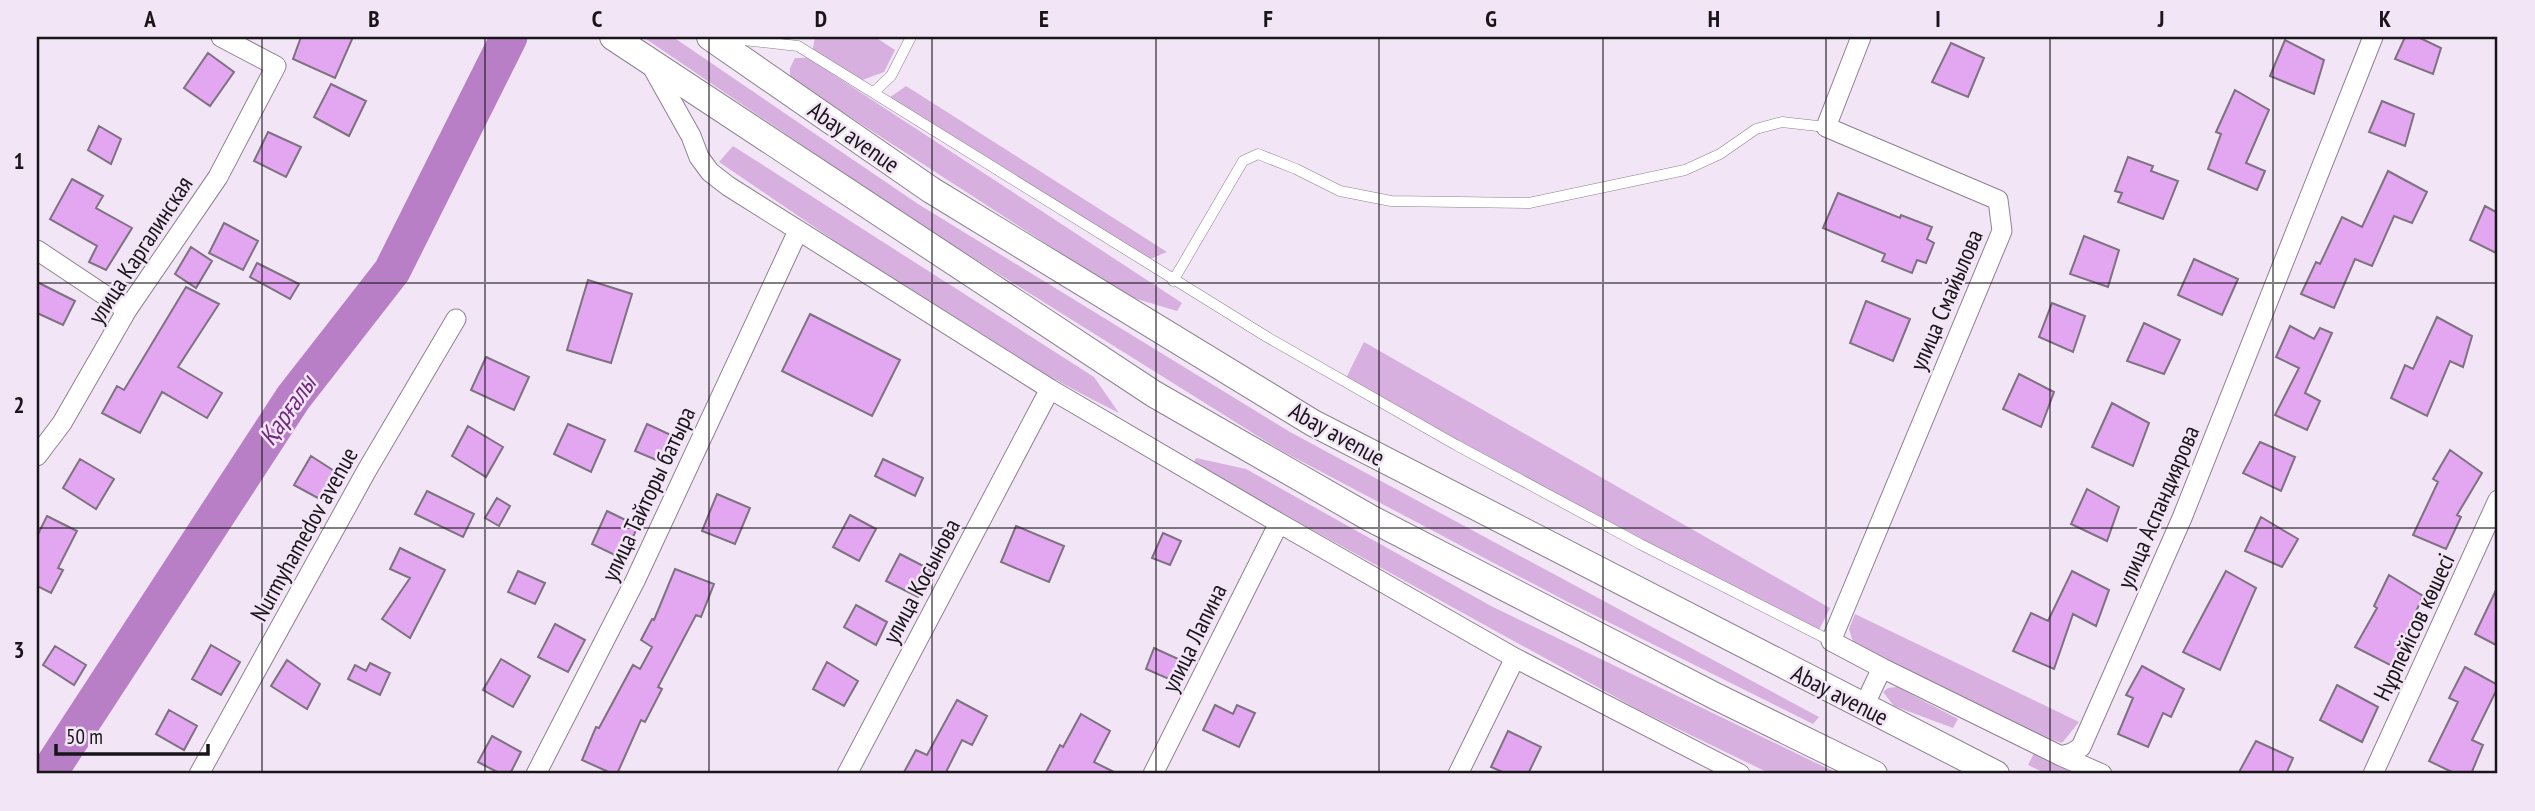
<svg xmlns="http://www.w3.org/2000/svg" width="2535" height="811" viewBox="0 0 2535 811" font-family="'PT Sans Narrow',sans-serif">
	<rect width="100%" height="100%" fill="#f2e5f5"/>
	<path fill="#d7b0df" d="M643,37H673L918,204L1290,432L1819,717L1813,724L1566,601L1280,450L908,217Z
		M815,37H875L895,50L884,72L857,82L812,53Z
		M795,58H808L1182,303L1177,311L1127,296L790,78V68Z
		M906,86L1167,252L1143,262L886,100Z
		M733,146L1094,377L1119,413C980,344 847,249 719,162Z
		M1364,342L1830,608L1817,634L1344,382Z
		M1196,458L1246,469L1491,606L1839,774H1771L1639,710L1193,464Z
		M1855,614L2079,722L2062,743L2042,736L1853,642L1849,629Z
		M1897,687L1958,719L1953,728L1894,706L1883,692L1888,688Z
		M2034,753L2079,774H2047L2028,765Z"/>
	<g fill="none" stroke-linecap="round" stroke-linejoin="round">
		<path stroke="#b97fc6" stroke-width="37" d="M48,774L293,398L392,271L509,37"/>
	</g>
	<path fill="#e3a6f0" stroke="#7e7281" stroke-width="2" d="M301,37H353L335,78L293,59Z
		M2405,37H2418L2441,48L2433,74L2395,59Z
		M2285,40L2324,60L2314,94L2270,76Z
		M1951,43L1984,58L1968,97L1932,82Z
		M208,53L234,72L210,106L184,88Z
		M331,84L366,101L349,136L314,117Z
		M2235,90L2269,110L2246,163L2265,171L2257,190L2208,169L2221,134L2216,132Z
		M2382,101L2414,114L2405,146L2369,132Z
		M99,126L121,139L111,164L88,150Z
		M268,132L301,147L286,177L254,161Z
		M2128,157L2153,166L2151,171L2178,181L2163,219L2118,202L2122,193L2115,191Z
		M2388,171L2427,192L2412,223L2394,216L2372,266L2355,259L2334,308L2301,294L2316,262L2320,264L2342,217L2362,227Z
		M72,179L103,196L96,208L132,228L106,270L89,262L97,246L50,219Z
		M1838,193L1900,218L1901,215L1932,227L1927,239L1934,243L1926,263L1917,260L1912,273L1882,261L1885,254L1823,228Z
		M2485,206L2498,213V254L2470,240Z
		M224,223L258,241L243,270L209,253Z
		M2084,236L2119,250L2108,287L2070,274Z
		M191,247L212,261L196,288L175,274Z
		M2194,259L2238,279L2222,315L2178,295Z
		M257,263L299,284L290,299L250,277Z
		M588,280L632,294L611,363L567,350Z
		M37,282L75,301L63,325L37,313Z
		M186,287L219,304L178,367L222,393L207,418L162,392L140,433L102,413L117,386L124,390Z
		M1866,301L1910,319L1893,361L1850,343Z
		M2052,303L2085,316L2073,352L2039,337Z
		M810,314L900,360L872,416L782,371Z
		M2437,317L2472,336L2463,367L2450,361L2427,416L2391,398L2405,365L2413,369Z
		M2144,323L2180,340L2164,374L2127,361Z
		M2290,326L2314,339L2320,328L2332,333L2305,393L2320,401L2307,430L2275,415L2299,368L2276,357Z
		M486,357L529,377L514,410L471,390Z
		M2019,374L2054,392L2041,427L2003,409Z
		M2112,403L2149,423L2133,466L2092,447Z
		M568,424L605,440L591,472L554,454Z
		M647,424L673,436L661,462L635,451Z
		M468,426L503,447L486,477L452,456Z
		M2260,442L2295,457L2281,491L2243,473Z
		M2450,450L2482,473L2457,515L2461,517L2446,549L2413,535L2438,482L2433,479Z
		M311,456L342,476L325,502L294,485Z
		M80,459L114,479L96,509L63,488Z
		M883,459L923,478L915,496L875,476Z
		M2087,489L2119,507L2107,541L2071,524Z
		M427,491L474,514L463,537L415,514Z
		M717,494L750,508L735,544L702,531Z
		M497,498L510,506L499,526L485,518Z
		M607,511L638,526L623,559L592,544Z
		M850,515L876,529L859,561L833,547Z
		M47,516L77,531L58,568L63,570L51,593L37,586V536Z
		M2261,517L2298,539L2282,567L2245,551Z
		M1016,526L1064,546L1049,582L1001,562Z
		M1163,533L1181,541L1170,565L1152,558Z
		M400,548L445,570L410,638L382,619L410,578L390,569Z
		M900,554L931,570L918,597L886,581Z
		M675,569L714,584L701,617L696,615L658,687L662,689L645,722L641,720L617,774H613L582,760L596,727L599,728L633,665L640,669L652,647L641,640L652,619L654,620Z
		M518,571L545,583L535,604L508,592Z
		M2072,571L2109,590L2096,626L2073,614L2054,669L2013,651L2031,613L2048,621Z
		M2226,571L2256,588L2220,670L2183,652Z
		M2389,575L2423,596L2392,666L2355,647L2377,608L2374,606Z
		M2498,586V646L2475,634Z
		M856,605L887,622L876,645L844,627Z
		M555,624L585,640L568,672L538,657Z
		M211,645L240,662L221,695L192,679Z
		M55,646L86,665L74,685L43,665Z
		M1154,648L1187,663L1178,683L1146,669Z
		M501,659L530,676L513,707L483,690Z
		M287,660L320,684L307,709L271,686Z
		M827,662L858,681L844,706L813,689Z
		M370,663L390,673L380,695L348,679L355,665L366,671Z
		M2142,666L2184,689L2171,717L2163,713L2148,747L2118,734L2133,698L2126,695Z
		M2465,667L2498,685V687L2472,740L2483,745L2471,774H2456L2429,761L2458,702L2449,698Z
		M2337,685L2378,707L2362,742L2320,720Z
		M957,700L987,716L972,745L962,740L945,774H903L916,750L927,755Z
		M1215,705L1233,714L1237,705L1255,713L1239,747L1203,730Z
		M169,710L197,726L184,750L156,734Z
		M1081,714L1110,731L1094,762L1118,774H1045L1060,745L1063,747Z
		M1508,731L1541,747L1528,774H1507L1491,767Z
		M492,736L521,752L510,774H501L478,762Z
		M2256,741L2293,758L2286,774H2238Z"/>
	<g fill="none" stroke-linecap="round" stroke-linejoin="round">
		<g stroke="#8e8190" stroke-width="11">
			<path id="lane" d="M725,38L798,46L1267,337L1456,445L1640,544L1831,641
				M874,92L891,76L911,37
				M1173,281L1243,161L1258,154L1296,169L1340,191L1391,201L1529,203L1685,170L1720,154L1756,129L1782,122L1826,127"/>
		</g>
		<g stroke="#8e8190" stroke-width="21">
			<path id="street" d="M1861,37L1826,127L1998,200L2002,231L1831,641L1882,668
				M650,63L691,136L699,157L710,172L728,186L1050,389L1279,523L1515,658L1740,774
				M37,250L127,310
				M37,456L62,423L127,310L218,177L276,66L221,37
				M1863,708L1882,668L2061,756L2072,753L2081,747L2182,518L2373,37
				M2061,756L2102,774
				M199,774L367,470L456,319
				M536,774L635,581L798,231
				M847,774L1050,389
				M1153,774L1279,523
				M1458,774L1515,658
				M2373,774L2498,500"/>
		</g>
		<g stroke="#8e8190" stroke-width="28">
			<path id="secondary" d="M613,37L1154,394L1370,518L1715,696L1874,774
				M710,37L931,190L1313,423L1996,774"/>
		</g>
		<use href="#lane" stroke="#fff" stroke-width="10"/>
		<use href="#street" stroke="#fff" stroke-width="19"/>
		<use href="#secondary" stroke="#fff" stroke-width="26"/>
	</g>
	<path fill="none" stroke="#19151a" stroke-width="2" stroke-opacity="0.55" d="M262,37V774M485,37V774M709,37V774M932,37V774M1156,37V774M1379,37V774M1603,37V774M1826,37V774M2050,37V774M2273,37V774M37,283H2498M37,528H2498"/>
	<g text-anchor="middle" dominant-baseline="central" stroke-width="5" stroke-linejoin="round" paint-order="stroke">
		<g font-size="24" fill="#19151a" stroke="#f2e5f5">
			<text transform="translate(854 137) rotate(35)">Abay avenue</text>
			<text transform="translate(140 250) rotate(-57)">улица Каргалинская</text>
			<text transform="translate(1946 300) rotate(-67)">улица Смайылова</text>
			<text transform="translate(1337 434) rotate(29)">Abay avenue</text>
			<text transform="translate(648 494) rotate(-65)">улица Тайторы батыра</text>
			<text transform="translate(2158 507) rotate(-67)">улица Аспандиярова</text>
			<text transform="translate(304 534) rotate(-61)">Nurmyhamedov avenue</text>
			<text transform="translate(921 581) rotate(-62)">улица Косынова</text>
			<text transform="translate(2414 627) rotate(-65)">Нұрпейісов көшесі</text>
			<text transform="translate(1194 638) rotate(-64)">улица Лапина</text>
			<text transform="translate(1840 695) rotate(27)">Abay avenue</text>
		</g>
		<g font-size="26" font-style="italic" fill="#712a80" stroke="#f2e5f5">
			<text transform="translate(287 410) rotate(-55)">Қарғалы</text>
		</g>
	</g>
	<rect width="2535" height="811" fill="none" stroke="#f2e5f5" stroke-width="77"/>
	<path d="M56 744v10h152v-10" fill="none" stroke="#19151a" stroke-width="3.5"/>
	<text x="66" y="744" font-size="21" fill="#19151a" stroke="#f2e5f5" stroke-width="5" paint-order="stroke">50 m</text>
	<rect x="38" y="38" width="2458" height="734" fill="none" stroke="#19151a" stroke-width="2.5"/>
	<g font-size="23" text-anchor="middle" font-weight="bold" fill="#19151a">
		<text x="150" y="27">A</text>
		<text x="374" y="27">B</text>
		<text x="597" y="27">C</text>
		<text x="821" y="27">D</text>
		<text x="1044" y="27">E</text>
		<text x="1268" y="27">F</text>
		<text x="1491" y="27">G</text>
		<text x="1714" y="27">H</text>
		<text x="1938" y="27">I</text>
		<text x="2161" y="27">J</text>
		<text x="2385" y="27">K</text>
		<text x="19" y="169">1</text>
		<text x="19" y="413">2</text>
		<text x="19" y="658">3</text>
	</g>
</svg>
